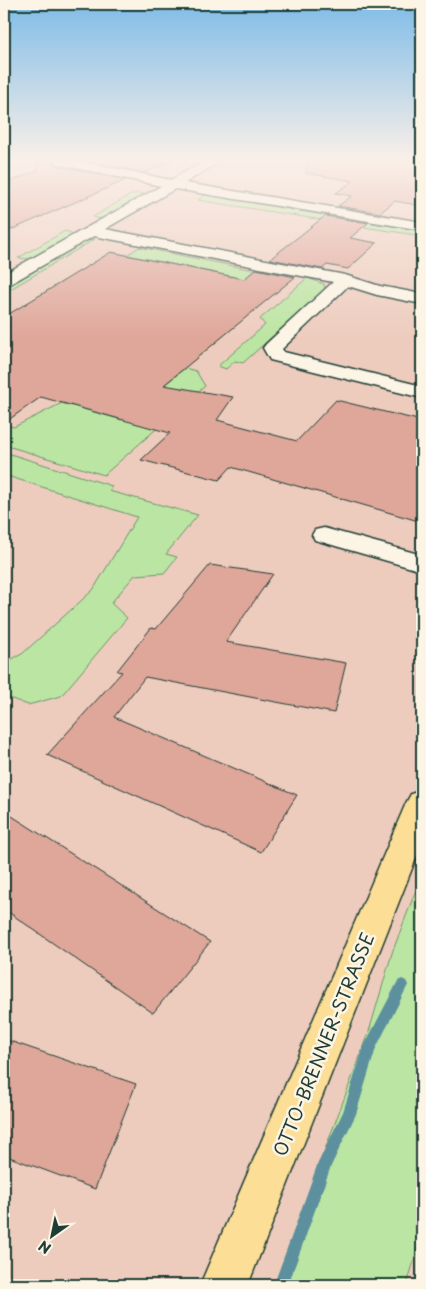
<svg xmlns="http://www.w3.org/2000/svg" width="426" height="1289" viewBox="0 0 426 1289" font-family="'Playpen Sans',sans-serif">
	<rect width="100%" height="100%" fill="#f3ddce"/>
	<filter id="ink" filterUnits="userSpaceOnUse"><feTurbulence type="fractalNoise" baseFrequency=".02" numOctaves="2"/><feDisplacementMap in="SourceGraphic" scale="10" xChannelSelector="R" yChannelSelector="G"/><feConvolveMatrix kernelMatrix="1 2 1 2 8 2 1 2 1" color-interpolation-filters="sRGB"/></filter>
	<g filter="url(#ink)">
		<path fill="#edccbe" d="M4,160H422V1285H4Z"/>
		<path fill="#bbe5a2" stroke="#6d916b" d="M139,193L144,194L101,219L93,217L130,195Z
			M205,195L328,215L327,217L341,223L198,200Z
			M368,222L422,231V236L345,224H366Z
			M65,231L71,233L73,235L30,259L18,258Z
			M95,239L4,293V289L84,242Z
			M139,247L283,276V287L127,255Z
			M307,278L324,284L325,289L243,363L235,361L226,369L218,366L265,325L260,319Z
			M185,368L196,371L205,386L104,475L4,445V425L14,427L62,403L122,420Z
			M4,452L112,486L109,491L198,515L166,554L177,557L164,573L135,575L111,603L127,618L61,696L28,705L4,696V663L22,654L93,590L137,517L4,475Z
			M422,874V1232L407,1285H274L368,1035L392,953Z"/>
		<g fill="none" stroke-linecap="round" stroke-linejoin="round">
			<path fill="#5b909e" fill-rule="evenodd" d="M402,979L406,981L408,985L376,1048L356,1114L331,1166L288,1285H274L318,1163L343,1112L364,1046L398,981Z"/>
		</g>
		<path fill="#dfa69a" stroke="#1f3d34" d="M38,160H50L58,166L126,180L4,233V184L37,171Z
			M83,160H174L144,173Z
			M308,160H422V206L395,201L380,213L338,206L352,196L336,193L353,181L306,173Z
			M325,216L368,223L350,238L377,243L348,269L327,265L322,269L270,259Z
			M111,252L244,279L256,269L295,277L164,385L233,397L217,420L297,441L336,400L422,421V522L231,467L219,480L141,460L170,433L41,397L4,423V317Z
			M210,565L273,574L226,642L346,663L334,713L145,677L114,717L297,795L261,852L47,755L122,672L117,671L151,628L156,629Z
			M4,811L210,942L153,1013L4,909Z
			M4,1039L136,1084L95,1189L4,1155Z"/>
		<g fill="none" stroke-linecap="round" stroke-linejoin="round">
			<g stroke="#1f3d34" stroke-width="3">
				<path id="minor" d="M52,160H75L171,180L207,160H222L185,183L422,222V230L175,189L105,229L345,275L380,286L422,294V304L377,295L348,286L282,349L284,352L422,386V398L270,360L263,348L266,344L333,282L94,236L10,284L4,286V274L161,186L58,164Z
					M324,528L422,555V571L315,540L312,535L315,530Z"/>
			</g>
			<g stroke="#1f3d34" stroke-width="3">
				<path id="major" d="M422,790V843L248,1285H200L406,803L411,794Z"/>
			</g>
			<use href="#minor" fill="#fcf5e5" fill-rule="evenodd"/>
			<use href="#major" fill="#fcde96" fill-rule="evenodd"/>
		</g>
	</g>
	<linearGradient id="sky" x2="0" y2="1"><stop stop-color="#7fbce7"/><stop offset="0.47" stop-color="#faf0e9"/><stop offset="1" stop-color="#faf0e9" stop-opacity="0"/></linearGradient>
	<rect width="426" height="340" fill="url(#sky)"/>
	<g text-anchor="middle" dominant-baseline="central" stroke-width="5" stroke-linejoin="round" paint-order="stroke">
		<g font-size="18" fill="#1f3d34" stroke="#fcf5e5">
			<text transform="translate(323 1044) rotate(-68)">OTTO-BRENNER-STRASSE</text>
		</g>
	</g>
	<rect width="426" height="1289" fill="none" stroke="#fcf5e5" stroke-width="20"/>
	<rect x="10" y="10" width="406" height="1269" fill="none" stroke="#1f3d34" stroke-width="2" filter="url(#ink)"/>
	<g transform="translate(52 1236) rotate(213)" stroke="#fcf5e5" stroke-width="4" paint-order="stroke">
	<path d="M0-4L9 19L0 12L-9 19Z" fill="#1f3d34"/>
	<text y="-8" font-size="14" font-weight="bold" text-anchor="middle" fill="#1f3d34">N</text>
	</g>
</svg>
